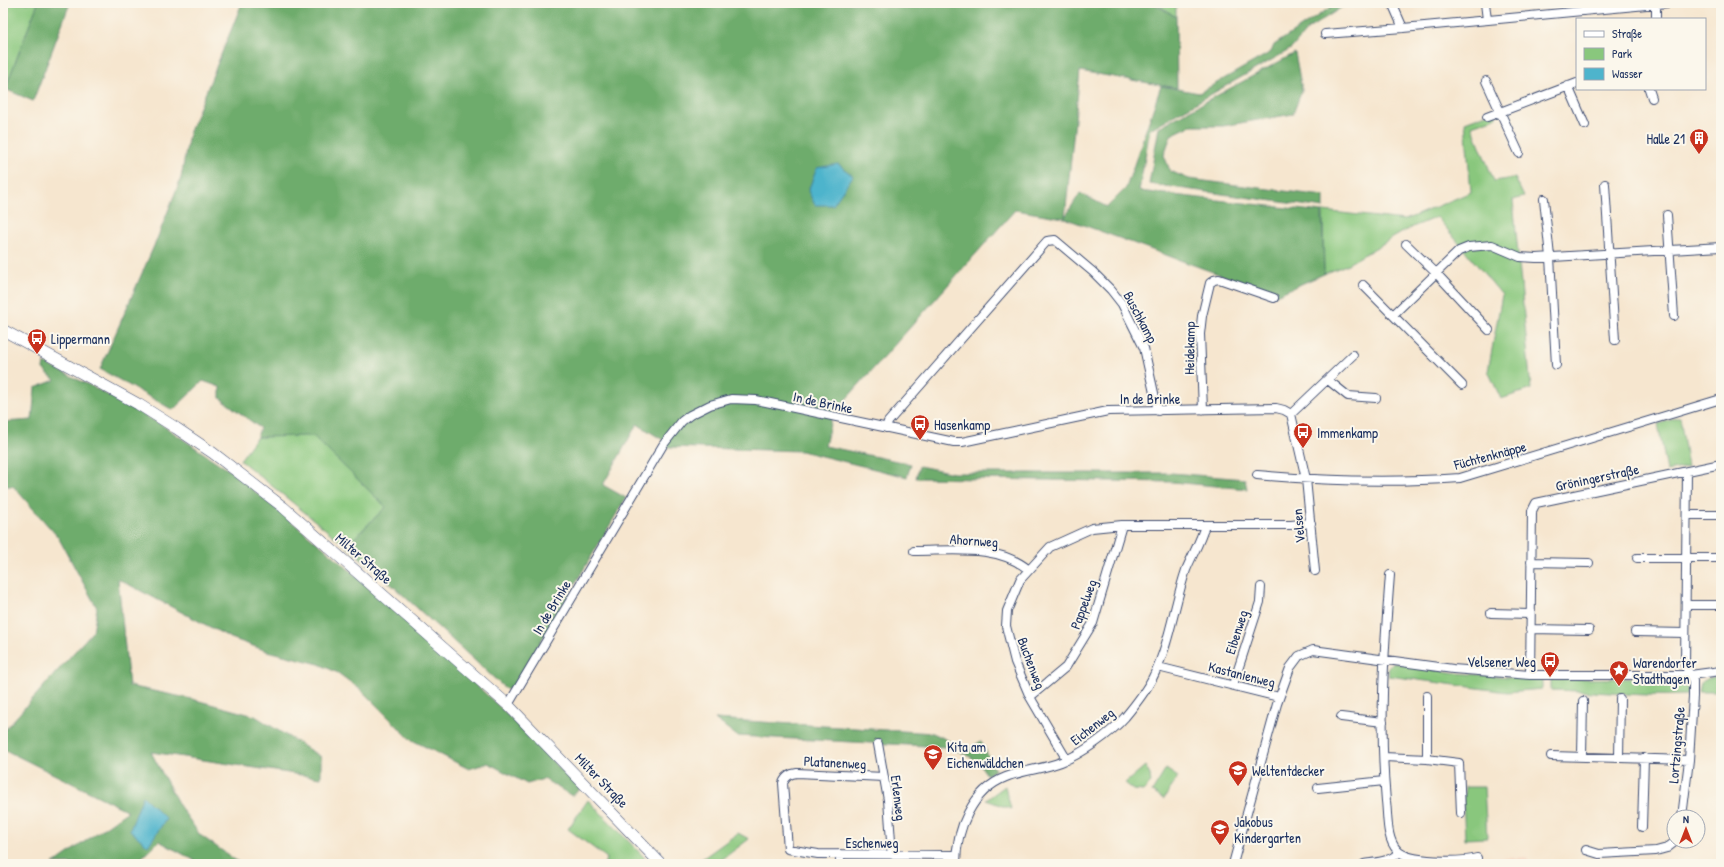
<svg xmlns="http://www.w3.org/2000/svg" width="1724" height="867" viewBox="0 0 1724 867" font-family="'Patrick Hand',sans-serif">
	<rect width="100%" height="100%" fill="#fbf7ec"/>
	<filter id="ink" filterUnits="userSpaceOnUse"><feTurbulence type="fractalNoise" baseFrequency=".025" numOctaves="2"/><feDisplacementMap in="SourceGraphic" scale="8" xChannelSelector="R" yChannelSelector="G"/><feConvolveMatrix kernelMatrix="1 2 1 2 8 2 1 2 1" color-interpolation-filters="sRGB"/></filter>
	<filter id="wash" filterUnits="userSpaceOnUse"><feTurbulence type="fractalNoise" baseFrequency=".012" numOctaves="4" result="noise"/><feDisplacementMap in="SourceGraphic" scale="16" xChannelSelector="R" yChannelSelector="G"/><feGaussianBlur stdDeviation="0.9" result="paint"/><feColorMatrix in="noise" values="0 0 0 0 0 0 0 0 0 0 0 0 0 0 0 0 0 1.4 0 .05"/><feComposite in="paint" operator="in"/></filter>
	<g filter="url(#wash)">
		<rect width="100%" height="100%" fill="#f6e6cf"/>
		<path fill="#f4d4bf" d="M1527,857L1529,859V864H1485L1490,859Z"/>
		<path fill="#89c77d" stroke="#527b6e" d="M3,3H38L5,89L3,88Z
			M1156,3H1176V17Z
			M1494,111L1497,117L1472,126L1494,181L1515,178L1524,197L1513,200L1531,389L1501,399L1488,371L1502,295L1437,217L1410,228L1346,265L1324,274L1323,211L1405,220L1471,192L1465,122Z
			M1680,417L1688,467L1667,471L1658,424Z
			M313,435L386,507L346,546L240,460L257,437Z
			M1394,663L1456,673L1509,677H1542V689L1507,692L1389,676L1388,667Z
			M1721,676V692H1698L1700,683L1709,678Z
			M1678,678L1687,685V695C1641,697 1597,691 1551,690V679Z
			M1145,766L1150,775L1151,783L1143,791L1134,790L1125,783Z
			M1166,769L1178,777L1164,799L1152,792Z
			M1005,786L1011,809L986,800Z
			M1465,787H1484L1487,838L1465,839L1463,800Z
			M588,800L645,858L641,864H604L607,858L568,829Z
			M738,833L749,839L716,864H695Z"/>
		<path fill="#6eac6c" stroke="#446e65" d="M38,3H70L33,101L5,89Z
			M242,3H1153L1176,17L1177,88L1080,71L1065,217L1080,193L1107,207L1126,188L1161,86L1199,93L1271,52L1274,45L1337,3H1347V4L1308,29L1291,49L1150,129L1139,191L1322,212L1324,274L1276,295L1064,218L1015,210L832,415L825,446L911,464L907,477L801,451L667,447L663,440L637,424L603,485L626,498L515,685L507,690L382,576L346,546L386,507L313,436L257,437L260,428L220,398V387L203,381L173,410L100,369L157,239L181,178L189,134Z
			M1295,53L1302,90L1293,114L1223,126H1190L1171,135L1164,155L1170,171L1189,179L1324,196V208L1149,184L1159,127Z
			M44,363L93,387L162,425L230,471L336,558L444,655L500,707L580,789L572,796L544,779L527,784L488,763L469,769L410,739L361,690L338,673L319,664L267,651L231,638L118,579L129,686L192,699L255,716L321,757V778L151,752L179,805L200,835L241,864H201L159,841L135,864H53L128,811L3,749V732L93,631L97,608L58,537L13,486H3V422L32,420L35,388L55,380L43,369Z
			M919,466L954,473H1171L1245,479L1247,489L1172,482L916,478Z
			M715,719L933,733L968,750L981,741L995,770L987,775C975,756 967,754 946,747L737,736Z"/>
		<path fill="#4eb4cc" stroke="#347295" d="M838,164L853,176L833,205H815L808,191L817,168Z
			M143,796L166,819L148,846L130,830Z"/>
	</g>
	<g filter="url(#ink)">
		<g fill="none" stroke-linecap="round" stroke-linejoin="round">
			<g stroke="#3c4a6f" stroke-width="10">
				<path id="minor" d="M1392,3L1403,28
					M1485,3L1487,20
					M1656,19V4
					M1325,34L1403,28L1668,3
					M1486,81L1519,153
					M1568,86L1585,125
					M1649,89L1652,98
					M1487,117L1577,83
					M1605,184L1615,340
					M1544,199L1550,257L1556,365
					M1667,215L1674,316
					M1406,244L1436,273L1489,330
					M1363,285L1462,385
					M1393,315L1459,251L1469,247L1492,245L1520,257L1536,258L1721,247
					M1328,380L1348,396L1376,398
					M1203,410L1200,334L1202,316L1210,283L1214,280L1219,279L1274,298
					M1291,414L1306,479L1315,571
					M1291,414L1353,355
					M886,428L888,422L1047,241L1055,240L1093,272L1111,290L1122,304L1144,348L1158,411
					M1257,475C1324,481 1392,483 1460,478L1721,399
					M1687,515H1721
					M914,551C952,551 998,544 1029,570
					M1637,558H1721
					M1531,562L1589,563
					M1390,575C1384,651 1379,725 1386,801C1388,817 1386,838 1397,850C1408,863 1461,862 1477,858
					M1686,605H1721
					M1491,613L1530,614
					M1530,629L1589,630
					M1635,632L1685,633
					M1158,667L1279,697
					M1530,675L1532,511L1536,503L1721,464
					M1233,685L1260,602L1261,587
					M1427,696V759
					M1030,697L1066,667L1093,623L1122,525
					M508,705L663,445L682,421L690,415L710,405L731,399L756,400L954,442H962L1108,411L1276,408L1284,410L1291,414
					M1341,717L1383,722
					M878,744L888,800L892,855
					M1551,756L1689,760
					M1582,756L1583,701
					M1384,757L1427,759L1459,763L1461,813
					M1619,757L1620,699
					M1067,760L1030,697L1015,662L1006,626L1007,611L1020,580L1050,547L1092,528L1122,525H1291L1311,523
					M884,777L797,773C790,774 786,776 783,783L788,849L818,854L956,855
					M1318,788L1384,781
					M1682,817L1689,760L1693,696V681L1685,665L1687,471
					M1642,827L1644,758
					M1586,850L1599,854L1656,851L1667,848L1676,841
					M840,854V864
					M956,864C956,830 972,790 1006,777C1024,770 1043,769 1061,762C1082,754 1111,733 1125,717C1135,705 1146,691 1153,677C1170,643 1174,605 1186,570C1192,555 1201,541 1205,525
					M1233,864L1277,704L1290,668L1299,656L1313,650L1453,669L1530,675H1690L1721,671
					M1364,864C1376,862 1391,862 1399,852"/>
			</g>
			<g stroke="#3c4a6f" stroke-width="12">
				<path id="major" d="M3,330L138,404L176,428L213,453L283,507L508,705L661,864"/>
			</g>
			<use href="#minor" stroke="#fff" stroke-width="8"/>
			<use href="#major" stroke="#fff" stroke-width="11"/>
		</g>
	</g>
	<defs>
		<g id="building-pin" transform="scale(1)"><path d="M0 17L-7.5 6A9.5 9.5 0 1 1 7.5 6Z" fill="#c8321e" stroke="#fbf7ec"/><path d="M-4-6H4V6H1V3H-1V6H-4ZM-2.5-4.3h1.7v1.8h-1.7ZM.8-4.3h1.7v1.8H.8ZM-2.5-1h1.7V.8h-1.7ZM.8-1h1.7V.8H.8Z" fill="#fff"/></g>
		<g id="bus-pin" transform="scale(1)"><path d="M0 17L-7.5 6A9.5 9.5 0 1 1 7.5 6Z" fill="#c8321e" stroke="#fbf7ec"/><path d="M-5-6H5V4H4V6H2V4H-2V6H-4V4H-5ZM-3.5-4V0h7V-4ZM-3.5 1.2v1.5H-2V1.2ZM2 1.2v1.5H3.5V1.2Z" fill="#fff"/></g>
		<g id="sight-pin" transform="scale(1)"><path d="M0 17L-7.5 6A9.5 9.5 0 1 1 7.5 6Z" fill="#c8321e" stroke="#fbf7ec"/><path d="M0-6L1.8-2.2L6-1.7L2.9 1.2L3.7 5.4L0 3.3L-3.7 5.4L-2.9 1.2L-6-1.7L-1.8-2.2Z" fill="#fff"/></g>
		<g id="school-pin" transform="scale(1)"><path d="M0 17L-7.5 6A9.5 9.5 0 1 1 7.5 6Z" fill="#c8321e" stroke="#fbf7ec"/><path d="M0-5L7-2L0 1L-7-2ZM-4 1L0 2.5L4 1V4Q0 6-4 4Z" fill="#fff"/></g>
	</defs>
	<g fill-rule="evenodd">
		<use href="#building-pin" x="1699" y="138"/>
		<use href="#bus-pin" x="37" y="338"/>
		<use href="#bus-pin" x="920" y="424"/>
		<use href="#bus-pin" x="1303" y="432"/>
		<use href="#bus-pin" x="1550" y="661"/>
		<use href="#sight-pin" x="1619" y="670"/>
		<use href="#school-pin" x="933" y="754"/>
		<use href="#school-pin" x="1238" y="770"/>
		<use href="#school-pin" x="1220" y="829"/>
	</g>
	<g text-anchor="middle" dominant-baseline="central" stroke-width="4" stroke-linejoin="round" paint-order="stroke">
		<g font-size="14" fill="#1b2f5e" stroke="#fbf7ec" text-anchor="start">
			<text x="1685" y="138" text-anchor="end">Halle 21</text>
			<text x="51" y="338">Lippermann</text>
			<text x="934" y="424">Hasenkamp</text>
			<text x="1317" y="432">Immenkamp</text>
			<text x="1536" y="661" text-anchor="end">Velsener Weg</text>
			<text x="1633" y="662">Warendorfer<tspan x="1633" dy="16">Stadthagen</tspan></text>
			<text x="947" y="746">Kita am<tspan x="947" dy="16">Eichenwäldchen</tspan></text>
			<text x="1252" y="770">Weltentdecker</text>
			<text x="1234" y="821">Jakobus<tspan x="1234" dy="16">Kindergarten</tspan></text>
		</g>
		<g font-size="14" fill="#1b2f5e" stroke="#fbf7ec">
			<text transform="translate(1141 317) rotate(62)">Buschkamp</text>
			<text transform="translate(1189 348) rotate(-89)">Heidekamp</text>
			<text x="1150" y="398">In de Brinke</text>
			<text transform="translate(823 402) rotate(12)">In de Brinke</text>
			<text transform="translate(1490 455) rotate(-15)">Füchtenknäppe</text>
			<text transform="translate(1597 477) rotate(-12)">Gröningerstraße</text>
			<text transform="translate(1298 526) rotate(-95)">Velsen</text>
			<text transform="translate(974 540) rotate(4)">Ahornweg</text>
			<text transform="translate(364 558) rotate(41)">Milter Straße</text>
			<text transform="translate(1083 604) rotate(-70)">Pappelweg</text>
			<text transform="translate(551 607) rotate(-59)">In de Brinke</text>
			<text transform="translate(1236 632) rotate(-72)">Eibenweg</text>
			<text transform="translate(1032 663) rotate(69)">Buchenweg</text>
			<text transform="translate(1242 674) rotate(14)">Kastanienweg</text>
			<text transform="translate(1092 726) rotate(-38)">Eichenweg</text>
			<text transform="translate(1676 745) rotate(-85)">Lortzingstraße</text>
			<text transform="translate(835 762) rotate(3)">Platanenweg</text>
			<text transform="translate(602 780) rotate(46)">Milter Straße</text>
			<text transform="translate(899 798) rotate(83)">Erlenweg</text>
			<text x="872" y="842">Eschenweg</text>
		</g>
	</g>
	<rect width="1724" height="867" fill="none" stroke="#fbf7ec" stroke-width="16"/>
	<rect x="1576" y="18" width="130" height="72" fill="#fbf7ec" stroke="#a1a7b3"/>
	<rect x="1584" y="31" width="20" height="6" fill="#ffffff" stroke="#a1a7b3"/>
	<text x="1612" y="38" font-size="12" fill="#1b2f5e">Straße</text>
	<rect x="1584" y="48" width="20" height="12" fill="#89c77d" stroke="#a1a7b3"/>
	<text x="1612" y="58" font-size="12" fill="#1b2f5e">Park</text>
	<rect x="1584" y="68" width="20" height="12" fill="#4eb4cc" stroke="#a1a7b3"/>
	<text x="1612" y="78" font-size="12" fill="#1b2f5e">Wasser</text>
	<g transform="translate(1686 829)"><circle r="19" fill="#fbf7ec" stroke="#a1a7b3"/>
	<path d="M0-3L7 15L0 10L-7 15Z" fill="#c8321e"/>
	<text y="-6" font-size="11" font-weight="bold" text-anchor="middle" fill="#1b2f5e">N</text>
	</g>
</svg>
